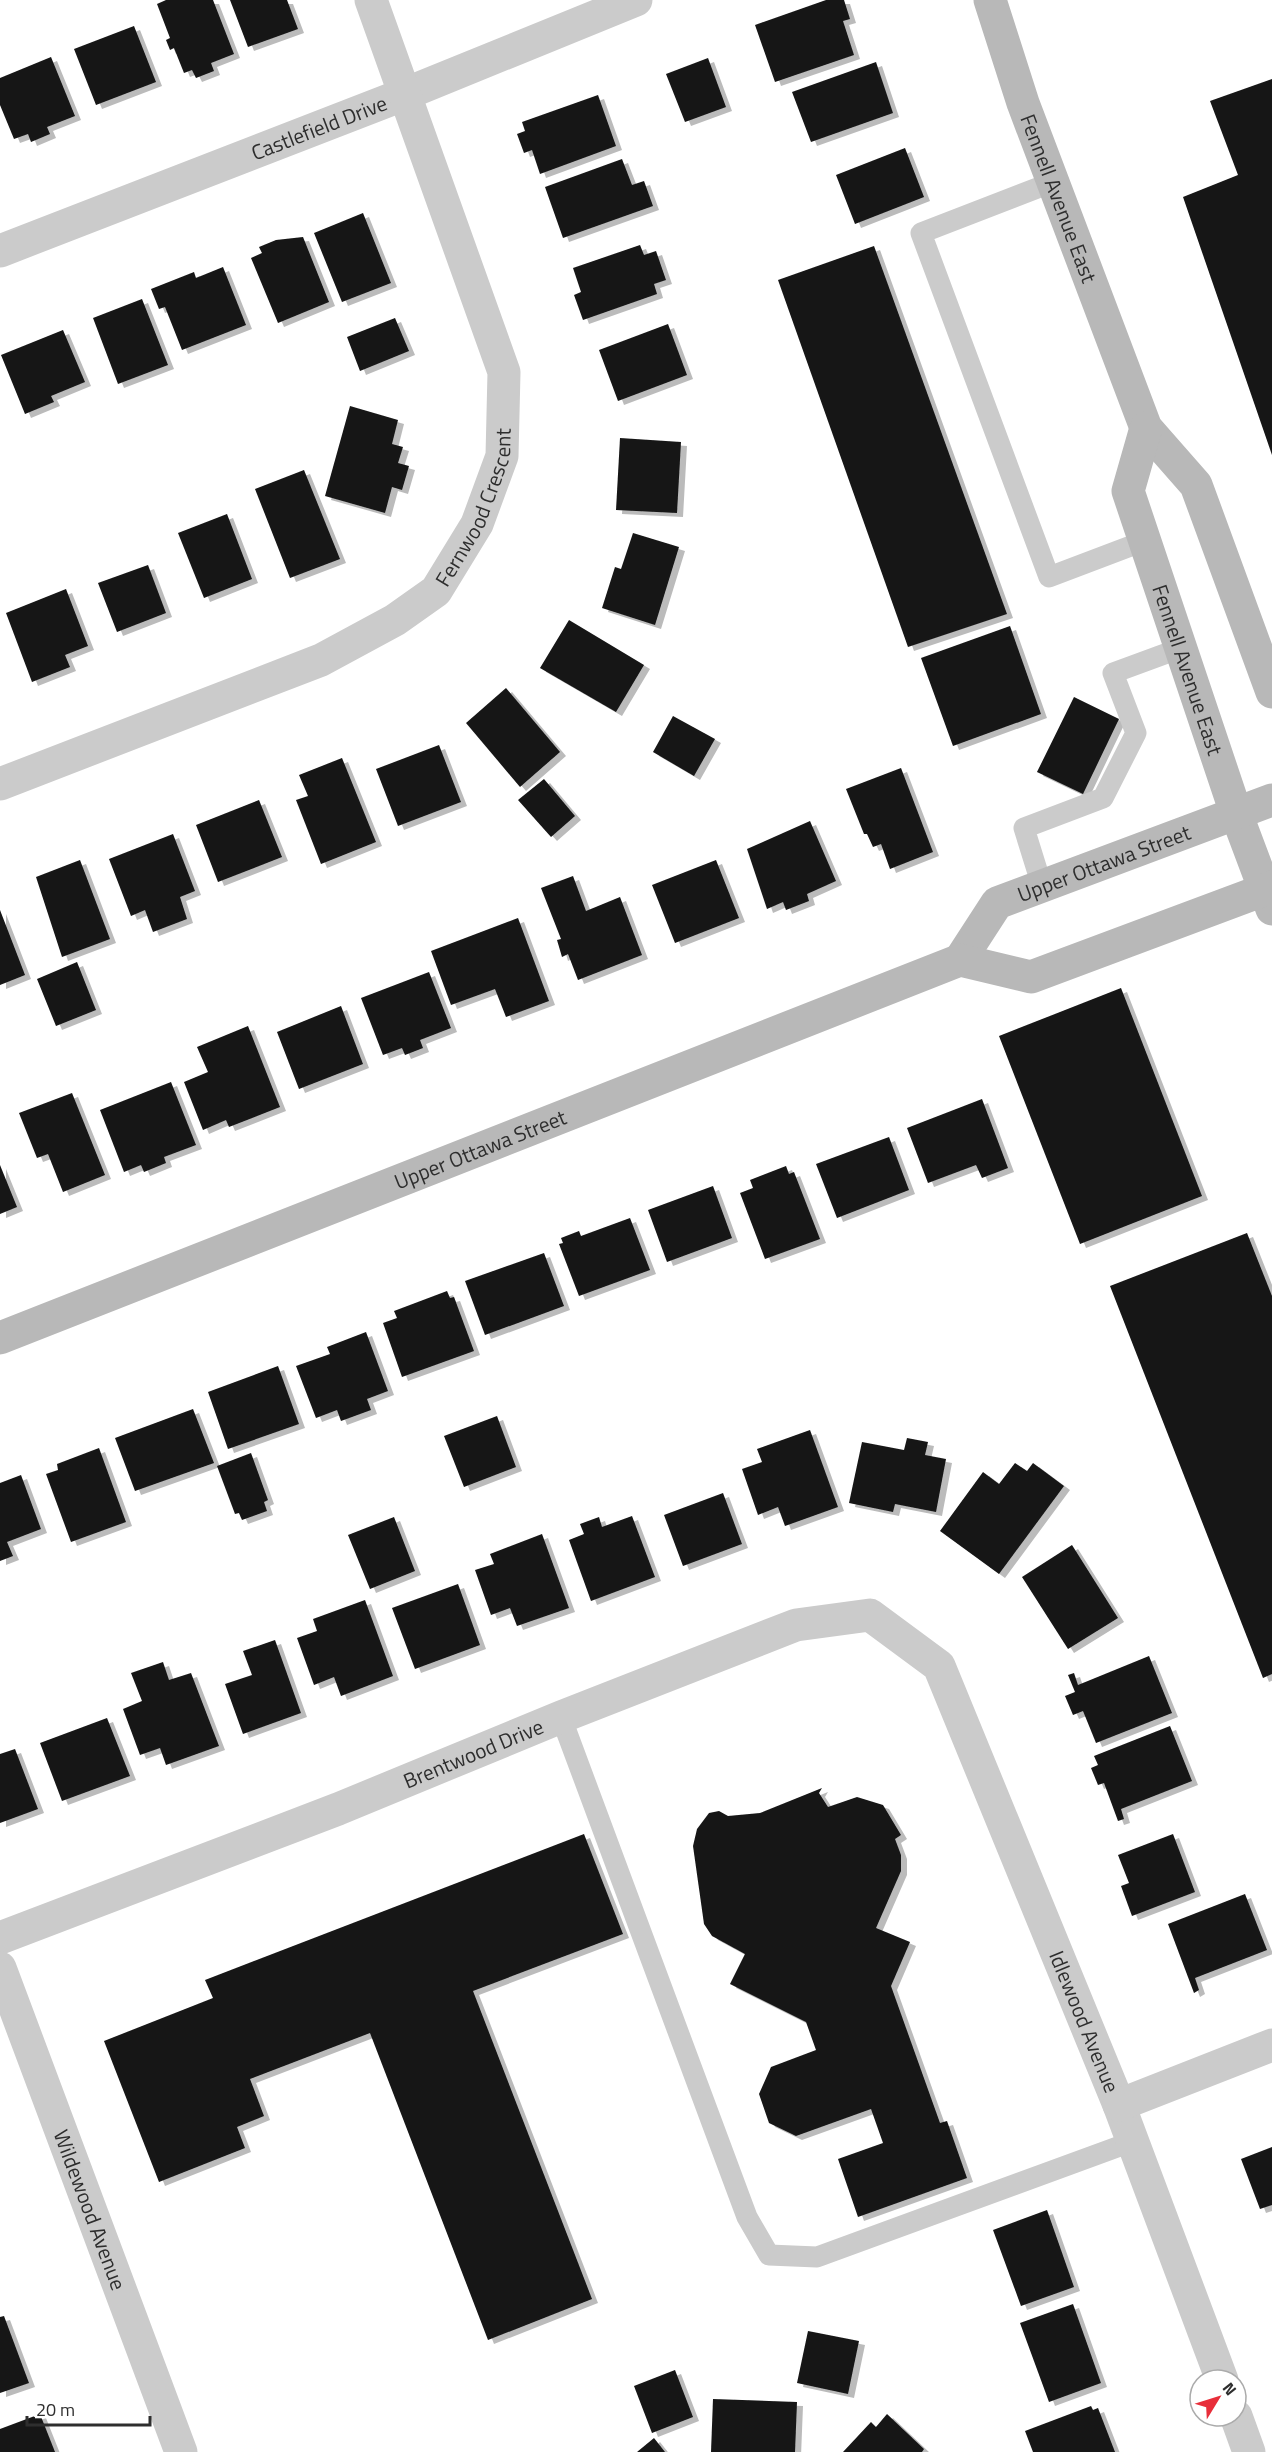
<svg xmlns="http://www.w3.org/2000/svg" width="1272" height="2452" viewBox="0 0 1272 2452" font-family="'Titillium Web',sans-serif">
	<defs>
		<filter id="shadow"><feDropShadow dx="6" dy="4" stdDeviation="0" flood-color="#0004"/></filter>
	</defs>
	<rect width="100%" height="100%" fill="#fff"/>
	<path fill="#151515" filter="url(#shadow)" d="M166,0H213L234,54L211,63L214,71L196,78L192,70L184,73L174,48L170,50L166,40L170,38L157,4Z
		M230,0H287L298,29L248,47Z
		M826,0H844L850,19L843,21L854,55L775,82L755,25Z
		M134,26L156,82L96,105L74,49Z
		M51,57L75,116L47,127L50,134L31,142L28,134L14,139L0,105V78Z
		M708,58L726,107L685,122L666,74Z
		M876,62L893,113L811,142L792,92Z
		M1272,79V455L1183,197L1238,175L1210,101Z
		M598,95L616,146L540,174L532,150L524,153L517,134L525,131L522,122Z
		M905,148L924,197L855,224L836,175Z
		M622,159L632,185L644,181L653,206L563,238L545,187Z
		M363,213L391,283L342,302L314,233Z
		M303,237L329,302L278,323L251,258L262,253L259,247L276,240Z
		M640,245L644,255L656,251L666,280L654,284L657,294L583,320L574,295L581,292L573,268Z
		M874,246L1007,614L908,647L778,280Z
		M223,267L246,325L182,350L165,307L159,309L151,289L194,272L196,278Z
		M142,299L168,365L118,384L93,318Z
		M395,318L409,351L360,371L347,337Z
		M668,324L687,375L618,401L599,350Z
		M63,330L85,382L51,396L54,402L25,414L1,355Z
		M350,406L398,420L392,444L403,447L398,463L409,466L402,490L392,487L385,513L325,496Z
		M620,438L681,442L677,513L616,510Z
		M304,470L340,559L290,578L255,489Z
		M227,514L252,579L204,598L178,533Z
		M633,533L679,547L655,625L602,608L615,567L621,569Z
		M148,565L166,613L117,632L98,583Z
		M66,589L88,646L65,655L70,667L32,682L6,613Z
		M569,620L644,665L616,712L540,668Z
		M1010,626L1041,714L953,746L921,658Z
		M506,688L560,752L520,787L466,723Z
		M1074,697L1119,719L1083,794L1037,772Z
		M673,716L715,739L694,776L653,752Z
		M439,745L461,802L398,826L376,769Z
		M342,758L376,842L321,864L296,800L308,796L299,775Z
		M901,768L933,852L890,869L881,844L873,847L867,834H864L846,789Z
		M544,779L575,816L551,837L518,800Z
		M259,800L282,857L218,882L196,825Z
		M810,821L836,881L807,894L809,901L786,910L783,902L767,909L747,849Z
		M173,834L195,891L180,897L187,919L153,932L145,910L131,916L109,859Z
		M80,860L110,939L62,957L36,877Z
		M716,860L739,918L675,943L652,885Z
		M573,876L586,911L620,897L642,955L578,980L568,954L562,957L557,940L561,939L541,888Z
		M0,910L25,975L0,985Z
		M518,918L549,1001L506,1017L495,989L451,1005L431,951Z
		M77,962L96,1010L56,1026L37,979Z
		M429,972L451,1028L420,1040L423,1048L405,1055L402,1048L383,1055L361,998Z
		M1121,988L1202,1196L1080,1244L999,1036Z
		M341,1006L363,1064L299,1089L277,1032Z
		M248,1026L280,1107L229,1127L226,1120L203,1130L184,1082L208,1072L197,1047Z
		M171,1082L196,1145L164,1157L166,1163L144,1172L141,1165L124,1172L100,1110Z
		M72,1093L105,1175L63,1192L48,1154L37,1158L19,1113Z
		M982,1099L1008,1168L982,1178L976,1165L928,1183L907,1128Z
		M889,1137L909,1190L837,1218L816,1164Z
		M0,1165L17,1207L0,1214Z
		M786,1166L789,1174L794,1172L820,1239L765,1259L740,1193L753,1188L750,1180Z
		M713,1186L732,1238L667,1262L648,1210Z
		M630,1218L650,1270L579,1296L559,1244L563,1243L561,1238L579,1231L581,1236Z
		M1247,1233L1272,1296V1674L1263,1678L1110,1286Z
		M544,1253L564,1306L485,1335L465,1281Z
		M447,1291L450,1298L454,1297L474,1351L402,1377L383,1323L397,1318L394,1311Z
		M366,1332L388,1391L367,1399L371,1410L341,1421L337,1410L316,1418L296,1366L330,1354L327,1347Z
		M278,1366L299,1424L228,1449L208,1392Z
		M193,1409L214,1463L135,1491L115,1438Z
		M497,1416L516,1467L464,1487L444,1436Z
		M810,1430L838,1507L785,1526L778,1507L758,1515L742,1469L762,1462L757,1449Z
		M907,1438L928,1442L925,1455L946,1459L936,1512L895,1504L893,1512L849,1503L862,1442L904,1450Z
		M99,1448L126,1522L71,1542L46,1474L58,1470L57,1464Z
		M251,1453L268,1500L264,1502L267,1511L242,1520L239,1513L235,1514L217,1466Z
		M1015,1463L1027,1471L1033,1463L1064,1486L999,1574L940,1531L983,1472L999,1484Z
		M21,1475L41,1529L7,1542L13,1556L0,1561V1483Z
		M723,1493L742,1544L683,1566L664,1515Z
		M632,1516L655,1577L591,1601L569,1540L584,1534L580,1524L599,1517L602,1527Z
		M394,1517L415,1571L370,1589L348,1535Z
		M542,1534L569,1608L517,1626L510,1608L491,1615L475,1570L494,1564L490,1554Z
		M1072,1545L1118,1618L1068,1649L1022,1577Z
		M458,1584L480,1645L415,1669L392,1608Z
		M365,1600L393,1676L341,1696L334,1677L314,1685L297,1638L317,1631L313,1619Z
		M275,1640L301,1713L243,1734L225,1684L252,1675L243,1651Z
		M1149,1656L1172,1713L1096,1743L1083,1711L1073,1715L1065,1696L1075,1692L1068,1675L1074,1673L1078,1685Z
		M163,1662L169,1680L191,1673L219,1746L166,1765L160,1748L140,1755L123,1709L142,1701L131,1673Z
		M107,1718L130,1776L62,1801L40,1743Z
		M1170,1726L1192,1781L1121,1809L1124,1819L1118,1821L1104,1783L1098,1785L1091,1768L1098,1765L1094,1756Z
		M15,1749L38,1809L0,1823V1754Z
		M822,1788L819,1793L828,1807L857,1797L883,1805L901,1835L895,1839L901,1855V1871L876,1928L910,1942L891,1986L940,2123L947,2121L967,2178L858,2217L838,2159L883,2143L871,2109L796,2136L769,2123L759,2094L771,2067L816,2050L806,2022L730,1984L745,1954L712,1936L704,1924L693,1846L697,1829L709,1813L719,1811L728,1816L760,1813Z
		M584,1834L623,1934L473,1991L592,2299L488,2340L370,2033L250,2079L264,2116L237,2127L245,2148L159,2182L104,2041L213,1998L205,1980Z
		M1173,1834L1195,1892L1132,1916L1121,1886L1129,1883L1118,1855Z
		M1245,1894L1267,1950L1195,1978L1199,1990L1194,1993L1168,1924Z
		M1272,2147V2205L1260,2209L1241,2159Z
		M1047,2210L1074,2287L1021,2306L993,2230Z
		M1073,2304L1101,2383L1049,2402L1020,2323Z
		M4,2316L29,2383L0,2393V2317Z
		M808,2331L859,2341L848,2394L797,2383Z
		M675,2370L693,2417L652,2433L634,2386Z
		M713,2399L797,2402L795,2452H711Z
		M1091,2406L1093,2410L1098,2408L1115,2452H1033L1025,2431Z
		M40,2414L55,2452H0V2429Z
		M887,2414L924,2449L922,2452H843L871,2422L876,2427Z
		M654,2438L665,2452H637Z"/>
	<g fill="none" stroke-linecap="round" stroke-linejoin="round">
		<path stroke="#cbcbcb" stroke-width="21" d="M1053,182L921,233L1049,577L1144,541
			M1042,886L1024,828L1103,798L1136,733L1113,673L1181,648
			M561,1717L747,2217L769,2255L817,2257L1131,2142"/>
		<g stroke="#cbcbcb" stroke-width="33">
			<path id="s1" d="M0,251L405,94L636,0"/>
			<path id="s2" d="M0,784L321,660L395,620L436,591L477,524L502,456L504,372L371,0"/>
			<path id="s3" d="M0,1938L338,1809L561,1717L796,1625L870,1615L939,1666L1119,2105L1222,2380"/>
			<path id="s4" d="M0,1968L181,2452"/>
			<path d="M1119,2105L1272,2045"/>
			<path d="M1236,2416L1249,2452"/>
		</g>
		<g stroke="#b8b8b8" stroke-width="33">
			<path id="s5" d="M990,0L1023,103L1146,428L1196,485L1272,692"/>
			<path id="s6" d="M1146,428L1128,491L1236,813L1272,909"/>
			<path id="s7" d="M960,960L997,903L1272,800"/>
			<path id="s8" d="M0,1338L960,960L1031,977L1272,887"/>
		</g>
	</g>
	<g text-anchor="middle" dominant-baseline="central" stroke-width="6" stroke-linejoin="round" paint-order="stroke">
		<g font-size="21" fill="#2e2e2e" stroke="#fff">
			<text stroke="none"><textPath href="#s1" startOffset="342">Castlefield Drive</textPath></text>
			<text stroke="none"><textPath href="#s5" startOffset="210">Fennell Avenue East</textPath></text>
			<text stroke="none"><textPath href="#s2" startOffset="572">Fernwood Crescent</textPath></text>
			<text stroke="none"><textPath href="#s6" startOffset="254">Fennell Avenue East</textPath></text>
			<text stroke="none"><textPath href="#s7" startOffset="182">Upper Ottawa Street</textPath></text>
			<text stroke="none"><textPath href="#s8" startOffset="516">Upper Ottawa Street</textPath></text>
			<text stroke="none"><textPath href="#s3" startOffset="508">Brentwood Drive</textPath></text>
			<text stroke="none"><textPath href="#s3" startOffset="1400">Idlewood Avenue</textPath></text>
			<text stroke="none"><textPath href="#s4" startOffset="258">Wildewood Avenue</textPath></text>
		</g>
	</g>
	<g transform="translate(1218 2398) rotate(52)"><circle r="28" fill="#ffffff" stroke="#ababab" stroke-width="1.5"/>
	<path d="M0-4.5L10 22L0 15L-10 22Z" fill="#e82e3a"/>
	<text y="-9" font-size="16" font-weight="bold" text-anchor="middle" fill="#2e2e2e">N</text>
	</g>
	<path d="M27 2416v9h123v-9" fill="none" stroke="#2e2e2e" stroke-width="3"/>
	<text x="36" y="2416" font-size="18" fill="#2e2e2e" stroke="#ffffff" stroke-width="4.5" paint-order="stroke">20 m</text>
</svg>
